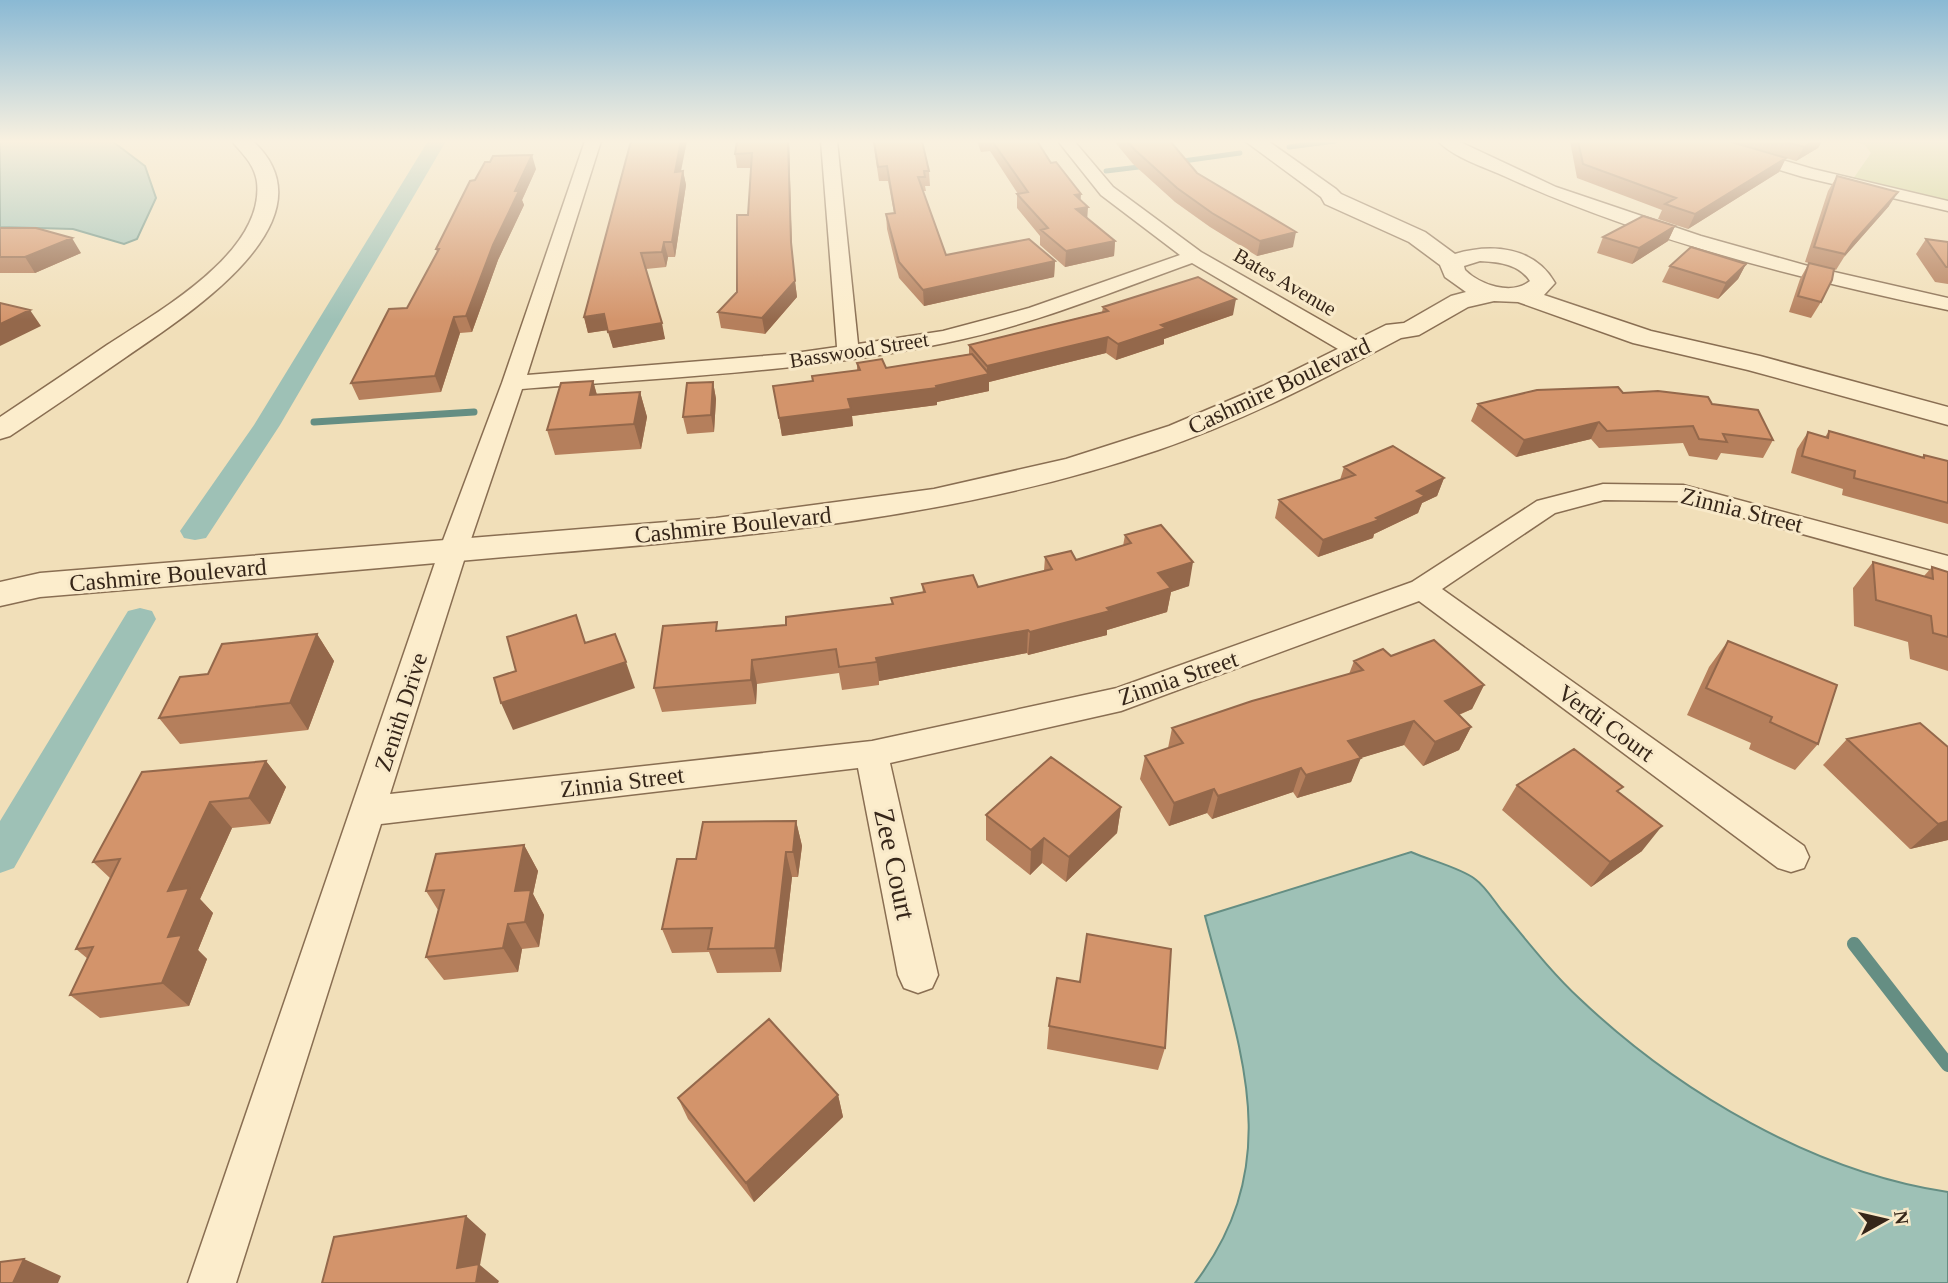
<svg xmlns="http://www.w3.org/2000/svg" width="1948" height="1283" viewBox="0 0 1948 1283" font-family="'Times New Roman',serif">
	<rect width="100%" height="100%" fill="#f1dfb9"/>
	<path fill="#c9cf8c" d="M1851,141H1948V202L1853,179L1871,153L1865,145Z"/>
	<path fill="#9ec1b6" stroke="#658e83" stroke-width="2" d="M0,141H112L145,166L156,198L137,239L124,244L73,229L0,227Z
		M1411,852C1429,860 1461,868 1475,879C1486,887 1494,901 1503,912C1527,941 1552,973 1580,999C1678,1092 1814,1172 1948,1192V1283H1195C1288,1160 1239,1048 1205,916Z"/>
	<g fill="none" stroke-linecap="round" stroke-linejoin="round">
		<path stroke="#658e83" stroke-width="5" d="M1289,147L1335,141
			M1176,162L1240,153
			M1106,171L1147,166"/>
		<path stroke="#658e83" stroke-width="7" d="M314,422L474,412"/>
		<path stroke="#658e83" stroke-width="14" d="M1854,944L1948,1065"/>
		<path fill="#9ec1b6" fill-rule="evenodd" d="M428,141H446L280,425L206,538L195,540L184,538L180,531L254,425Z
			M140,608L152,611L156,619L14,868L0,873V821L128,611Z"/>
		<g stroke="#896e52" stroke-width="3">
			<path id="minor" d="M585,141H601L527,375L788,354L837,347L821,141H837L858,344L943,331L1029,308L1180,255L1101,195L1058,141H1074L1113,187L1201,252L1366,346L1369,351L1366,356H1350L1192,263C1111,292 1030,326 945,343C806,372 663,378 522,389L467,551L390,794L872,741L1117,688L1412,582L1537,501L1603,484L1683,485L1948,556V574L1682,501L1604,500L1555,513L1442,589L1804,846L1809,857L1804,868L1791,872L1778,868L1419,601L1121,711L890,763L938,975L932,988L918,993L904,988L898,975L858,768L381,824L236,1283H188L439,551L502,383Z
				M1438,141H1458L1556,187L1701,236L1808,266L1948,298V310C1797,278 1644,240 1504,176C1484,167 1453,157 1438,141Z
				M1692,141H1717L1813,169L1948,201V211L1803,177L1694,144Z"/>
		</g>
		<g stroke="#896e52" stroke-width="3">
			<path id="tertiary" d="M232,141H253C339,221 182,318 126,357C87,384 49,410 10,436L0,439V417C36,393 72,369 107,345C157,312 265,253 257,182C254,163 243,155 232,141Z
				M1245,141H1268L1336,189L1341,194L1425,232L1455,254C1492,243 1535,247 1555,283L1544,295L1651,331L1760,356L1948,407V425L1748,370L1633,343L1518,302L1494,301L1468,307L1419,335L1401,338C1322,380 1243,421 1158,450C962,517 756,536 551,553C381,568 210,583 40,597L0,606V582L40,573L716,518L934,489L1066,459L1169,426L1263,386L1386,325L1404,323L1451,296L1466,292L1445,277L1440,265L1409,242L1325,204L1321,197ZM1480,261C1499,262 1519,264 1530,281C1512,296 1480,285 1465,270L1464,266Z"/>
		</g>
		<use href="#minor" fill="#fcedcc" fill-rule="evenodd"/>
		<use href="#tertiary" fill="#fcedcc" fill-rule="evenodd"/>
	</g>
	<path fill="#b57f5c" d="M737,141H789L792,258L797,297L765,334L721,328L718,312L737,292L748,215L751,168H737L735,154Z
		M873,141H922L929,171L930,186H925L926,191H923L946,255L1055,261L1054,277L924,306L899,278L887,229L886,214L894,213L888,181H879Z
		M977,141H1037L1051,163L1081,200L1087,218L1115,241L1114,256L1065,267L1040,245V236L1017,208V194H1018L990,151L981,152Z
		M1114,141H1170L1197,173L1293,247L1257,256L1210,227L1175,202L1133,164Z
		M1570,141H1822L1818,148L1796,161L1786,158L1779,172L1688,229L1658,219L1662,210L1577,178Z
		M536,169L522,200L524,205L498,260L472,332L460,333L441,392L359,400L351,383L407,308L437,252L436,249L475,180Z
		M681,171H683L686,185L675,257H668L666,267L646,269L665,339L613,348L608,330L588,333L584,317Z
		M1837,176L1889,206L1844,257L1836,270L1834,269L1821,302L1811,318L1789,312L1800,279L1809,263L1805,262L1828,191Z
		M1675,226L1668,241L1632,264L1597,253L1603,237Z
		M0,228L81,253L35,273H0Z
		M1926,239L1948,242V284L1935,282L1916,254Z
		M1746,264L1738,279L1718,299L1662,282L1670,266Z
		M1103,307L1233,315L1164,339V344L1116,360L1106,353L989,382V391L937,402V405L852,416L853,426L782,436L773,386L813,381L857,371V363L886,368L969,354V345L1102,312Z
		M593,381L597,395L640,392L647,417L641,449L555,455L547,430Z
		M713,382L716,399L714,432L687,434L683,417Z
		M1623,393L1712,404L1773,440L1763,458L1721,453L1717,460L1689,456L1683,443L1599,448L1591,439L1516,457L1471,421L1478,404Z
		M1829,431L1921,458L1924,455L1948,461V524L1842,495L1843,489L1791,473L1797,449L1808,432L1825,437Z
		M1344,467L1444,478L1437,496L1422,503L1418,513L1374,534L1373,538L1318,557L1275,518L1279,500L1340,480Z
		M1125,535L1189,586L1171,592L1167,612L1107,630V635L1028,655L1027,653L879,681V685L842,690L839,673L757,684L756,704L662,712L654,688L719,631L786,625L892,604L891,598L923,593L922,584L978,587L1044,571L1045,557L1076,560L1123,546Z
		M1873,562L1924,576L1932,567L1948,572V671L1910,659L1908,642L1854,626L1853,588Z
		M317,634L334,661L308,730L180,744L159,718L208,674Z
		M1728,641L1818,744L1795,770L1749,749L1751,743L1687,715L1709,667Z
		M1354,661L1484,685L1472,709L1459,715L1471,727L1459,750L1423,766L1404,745L1360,758L1351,782L1297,798L1293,792L1212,819L1207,813L1169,826L1140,779L1145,756L1168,748L1172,728L1349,674Z
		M1847,739L1948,747V840L1910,849L1823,765Z
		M266,761L286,787L270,824L232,828L200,899L213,913L198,950L207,959L189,1006L100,1018L70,995L88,959L76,949L111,879L93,862Z
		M1517,785L1619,792L1642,851L1591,887L1502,810Z
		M1121,807L1117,833L1066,882L1042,863L1030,875L986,840V815Z
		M796,821L802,846L798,877H792L781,972L717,973L709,952L672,953L662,929L696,859Z
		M524,845L538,871L533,894L544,915L539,947L522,949L518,972L444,980L426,957L438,910L426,891Z
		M1049,1026L1165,1048L1158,1070L1047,1049Z
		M838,1095L843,1117L754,1202L688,1119L678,1098Z"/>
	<path fill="#94684b" d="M681,141H687L678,186L675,172Z
		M788,141H789L792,258L797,297L765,334L762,318L791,242Z
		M1814,141H1822L1818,148L1796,161L1804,147Z
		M532,155L536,169L522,200L524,205L498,260L472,332L466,316L493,245Z
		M1786,158L1779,172L1688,229L1695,214Z
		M683,171L686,185L675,257L672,242Z
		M1898,192L1889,206L1844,257L1836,270L1853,242Z
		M1081,194L1080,208L1088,207L1087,222L1075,224V195Z
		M1675,226L1668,241L1632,264L1639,248Z
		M1296,232L1293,247L1257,256L1260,241Z
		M72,238L81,253L35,273L25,257Z
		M1115,241L1114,256L1065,267L1066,251Z
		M664,242L668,257L666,267L662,252Z
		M1055,261L1054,277L924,306L923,290Z
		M1746,264L1738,279L1718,299L1726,283Z
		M1236,299L1233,315L1164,339V344L1116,360L1118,344L1161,325Z
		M30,310L41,326L0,346V324Z
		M604,314L608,330L588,333L584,317Z
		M454,317L460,333L441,392L435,376Z
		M662,323L665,339L613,348L608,332Z
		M1108,337L1106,353L989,382V391L937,402V405L852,416L853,426L782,436L779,418L848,399L936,386L987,375V366Z
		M593,381L600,406L590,395Z
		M713,382L716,399L714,432L711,415Z
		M640,392L647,417L641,449L634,424Z
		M1599,422L1591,439L1516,457L1524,440Z
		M1444,478L1437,496L1422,503L1418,513L1374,534L1373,538L1318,557L1323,540L1376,518L1417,491Z
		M1193,562L1189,586L1171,592L1167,612L1107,630V635L1028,655L1030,632L1107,608L1158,573Z
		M1028,630L1027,653L879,681L876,658Z
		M317,634L334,661L308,730L290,703Z
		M752,660L757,684L756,704L751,680Z
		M626,662L635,688L513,730L501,703Z
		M1484,685L1472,709L1433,725L1445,701Z
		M1414,721L1404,745L1338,765L1348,741Z
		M1471,727L1459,750L1423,766L1435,742Z
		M1361,758L1351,782L1297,798L1306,775Z
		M266,761L286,787L270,824L249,798Z
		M1301,768L1293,792L1212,819L1218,796Z
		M1214,789L1207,813L1169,826L1174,803Z
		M210,802L232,828L200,899L213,913L198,950L207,959L189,1006L162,983L168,891Z
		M1121,807L1117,833L1066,882L1069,857Z
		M796,821L802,846L798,877L793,852Z
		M1948,821V840L1910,849L1938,824Z
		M1662,826L1642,851L1591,887L1610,862Z
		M1044,838L1042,863L1030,875L1031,850Z
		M524,845L538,871L533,894L544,915L539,947L525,922L515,891Z
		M786,852L792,877L781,972L775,948Z
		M508,924L522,949L518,972L503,948Z
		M838,1095L843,1117L754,1202L746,1183Z
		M466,1216L486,1234L480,1265L499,1281L498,1283H475L457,1268Z
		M24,1259L61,1276L58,1283H13Z"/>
	<path fill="#d3946b" stroke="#94684b" stroke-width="2" d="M631,141H681L675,172L683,171L672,242H664L662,252L641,253L662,323L608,332L604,314L584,317Z
		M737,141H788L791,242L795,281L762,318L718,312L737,292V215H748L752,153L735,154Z
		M874,141H922L929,171H924L925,177H918L946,255L1029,239L1055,261L923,290L899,262L886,214L895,213L887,166L878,167Z
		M992,141H1037L1051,163L1056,162L1081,194L1075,195L1088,207L1076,209L1115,241L1066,251L1041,230L1048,228L1017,194L1028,192Z
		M1127,141H1170L1197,173L1296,232L1260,241L1212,213L1177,188L1135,150Z
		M1578,141H1728L1786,158L1695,214L1665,204L1676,198L1583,164Z
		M1782,141H1814L1804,147Z
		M532,155L515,191H519L493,245L466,316L454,317L435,376L351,383L389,309L407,308L439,249H436L470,181L475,180L485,162H490L493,156Z
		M1837,176L1898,192L1853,242L1845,254L1814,247Z
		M1643,216L1675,226L1639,248L1603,237Z
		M0,228H36L72,238L25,257H0Z
		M1926,239L1948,242V267H1946Z
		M1691,247L1746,264L1726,283L1670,266Z
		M1809,263L1834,269L1832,280L1821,302L1798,296Z
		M1198,277L1236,299L1161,325L1166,328L1118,344L1108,337L987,366L969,345L1108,311L1103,307Z
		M0,303L30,310L0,324Z
		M972,354L989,374L936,386L937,388L848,399L851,409L779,418L773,386L813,381L812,376L860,370L857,363L882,359L886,368Z
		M593,381L590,395L640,392L634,424L547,430L561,383Z
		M713,382L711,415L683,417L687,383Z
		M1618,387L1623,393L1658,391L1708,397L1712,404L1758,410L1773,440L1723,434L1727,442L1699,439L1693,426L1607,431L1599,422L1524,440L1478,404L1537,390Z
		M1829,431L1924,458V455L1948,461V503L1854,478L1855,471L1802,456L1808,432L1828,438Z
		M1393,446L1444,478L1417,491L1425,496L1376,518L1379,520L1323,540L1279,500L1355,475L1344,467Z
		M1161,525L1193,562L1158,573L1171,588L1107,608L1110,611L1030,632L1028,630L876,658L877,662L839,667L836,649L752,660L751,680L654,688L663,626L717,622L716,631L786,625V617L893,604L891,598L925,592L922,584L973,575L978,587L1052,569L1045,557L1071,551L1076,560L1131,543L1125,535Z
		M1873,562L1933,579L1932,567L1948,572V637L1933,633L1931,616L1876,600Z
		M576,615L585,643L615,634L626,662L501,703L494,678L516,671L507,637Z
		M317,634L290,703L159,718L180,677L208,674L222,644Z
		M1434,640L1484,685L1445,701L1471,727L1435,742L1414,721L1348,741L1361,758L1306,775L1301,768L1218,796L1214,789L1174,803L1145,756L1183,743L1172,728L1252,701L1363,670L1354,661L1383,649L1391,656Z
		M1728,641L1837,685L1818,744L1770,722L1772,717L1706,688Z
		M1920,723L1948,747V821L1938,824L1847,739Z
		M1574,749L1623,787L1617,791L1662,826L1610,862L1517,785Z
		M1051,757L1121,807L1069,857L1044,838L1031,850L986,815Z
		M266,761L249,798L210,802L168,891L189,888L168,937L182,935L162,983L70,995L93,947L76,949L120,859L93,862L142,772Z
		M796,821L793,852H786L775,948L708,949L712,928L662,929L677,859H696L703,822Z
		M524,845L515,891L531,890L525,922L508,924L503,948L426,957L444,890L426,891L436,854Z
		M1087,934L1171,949L1165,1048L1049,1026L1057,978L1080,982Z
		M769,1019L838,1095L746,1183L678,1098Z
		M466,1216L457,1268L479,1264L476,1283H322L334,1237Z
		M24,1259L13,1283H0V1262Z"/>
	<linearGradient id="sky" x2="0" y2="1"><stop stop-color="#8ab9d4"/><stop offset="0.44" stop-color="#f9f1e0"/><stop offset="1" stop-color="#f9f1e0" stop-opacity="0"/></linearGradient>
	<rect width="1948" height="321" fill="url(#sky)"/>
	<g text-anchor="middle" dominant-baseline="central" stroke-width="6" stroke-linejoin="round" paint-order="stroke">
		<g font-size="21" fill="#362619" stroke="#f8e9c9">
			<text transform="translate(1285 282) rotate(30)">Bates Avenue</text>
			<text transform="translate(859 350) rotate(-9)">Basswood Street</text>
		</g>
		<g font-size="24" fill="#362619" stroke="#f8e9c9">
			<text transform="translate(1279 386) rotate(-25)">Cashmire Boulevard</text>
			<text transform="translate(1742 510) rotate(14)">Zinnia Street</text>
			<text transform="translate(733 525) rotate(-6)">Cashmire Boulevard</text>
			<text transform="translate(168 575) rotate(-5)">Cashmire Boulevard</text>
			<text transform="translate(1178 678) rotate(-19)">Zinnia Street</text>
			<text transform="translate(401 712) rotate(-72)">Zenith Drive</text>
			<text transform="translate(1606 723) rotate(36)">Verdi Court</text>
			<text transform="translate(622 782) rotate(-7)">Zinnia Street</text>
		</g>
		<g font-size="28" fill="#362619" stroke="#f8e9c9">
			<text transform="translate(895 864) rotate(78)">Zee Court</text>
		</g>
	</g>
	<g transform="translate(1885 1220) rotate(82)" stroke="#f8e9c9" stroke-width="5" paint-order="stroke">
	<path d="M0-5L12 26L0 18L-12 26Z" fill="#362619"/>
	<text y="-10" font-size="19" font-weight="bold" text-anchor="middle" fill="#362619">N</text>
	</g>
</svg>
